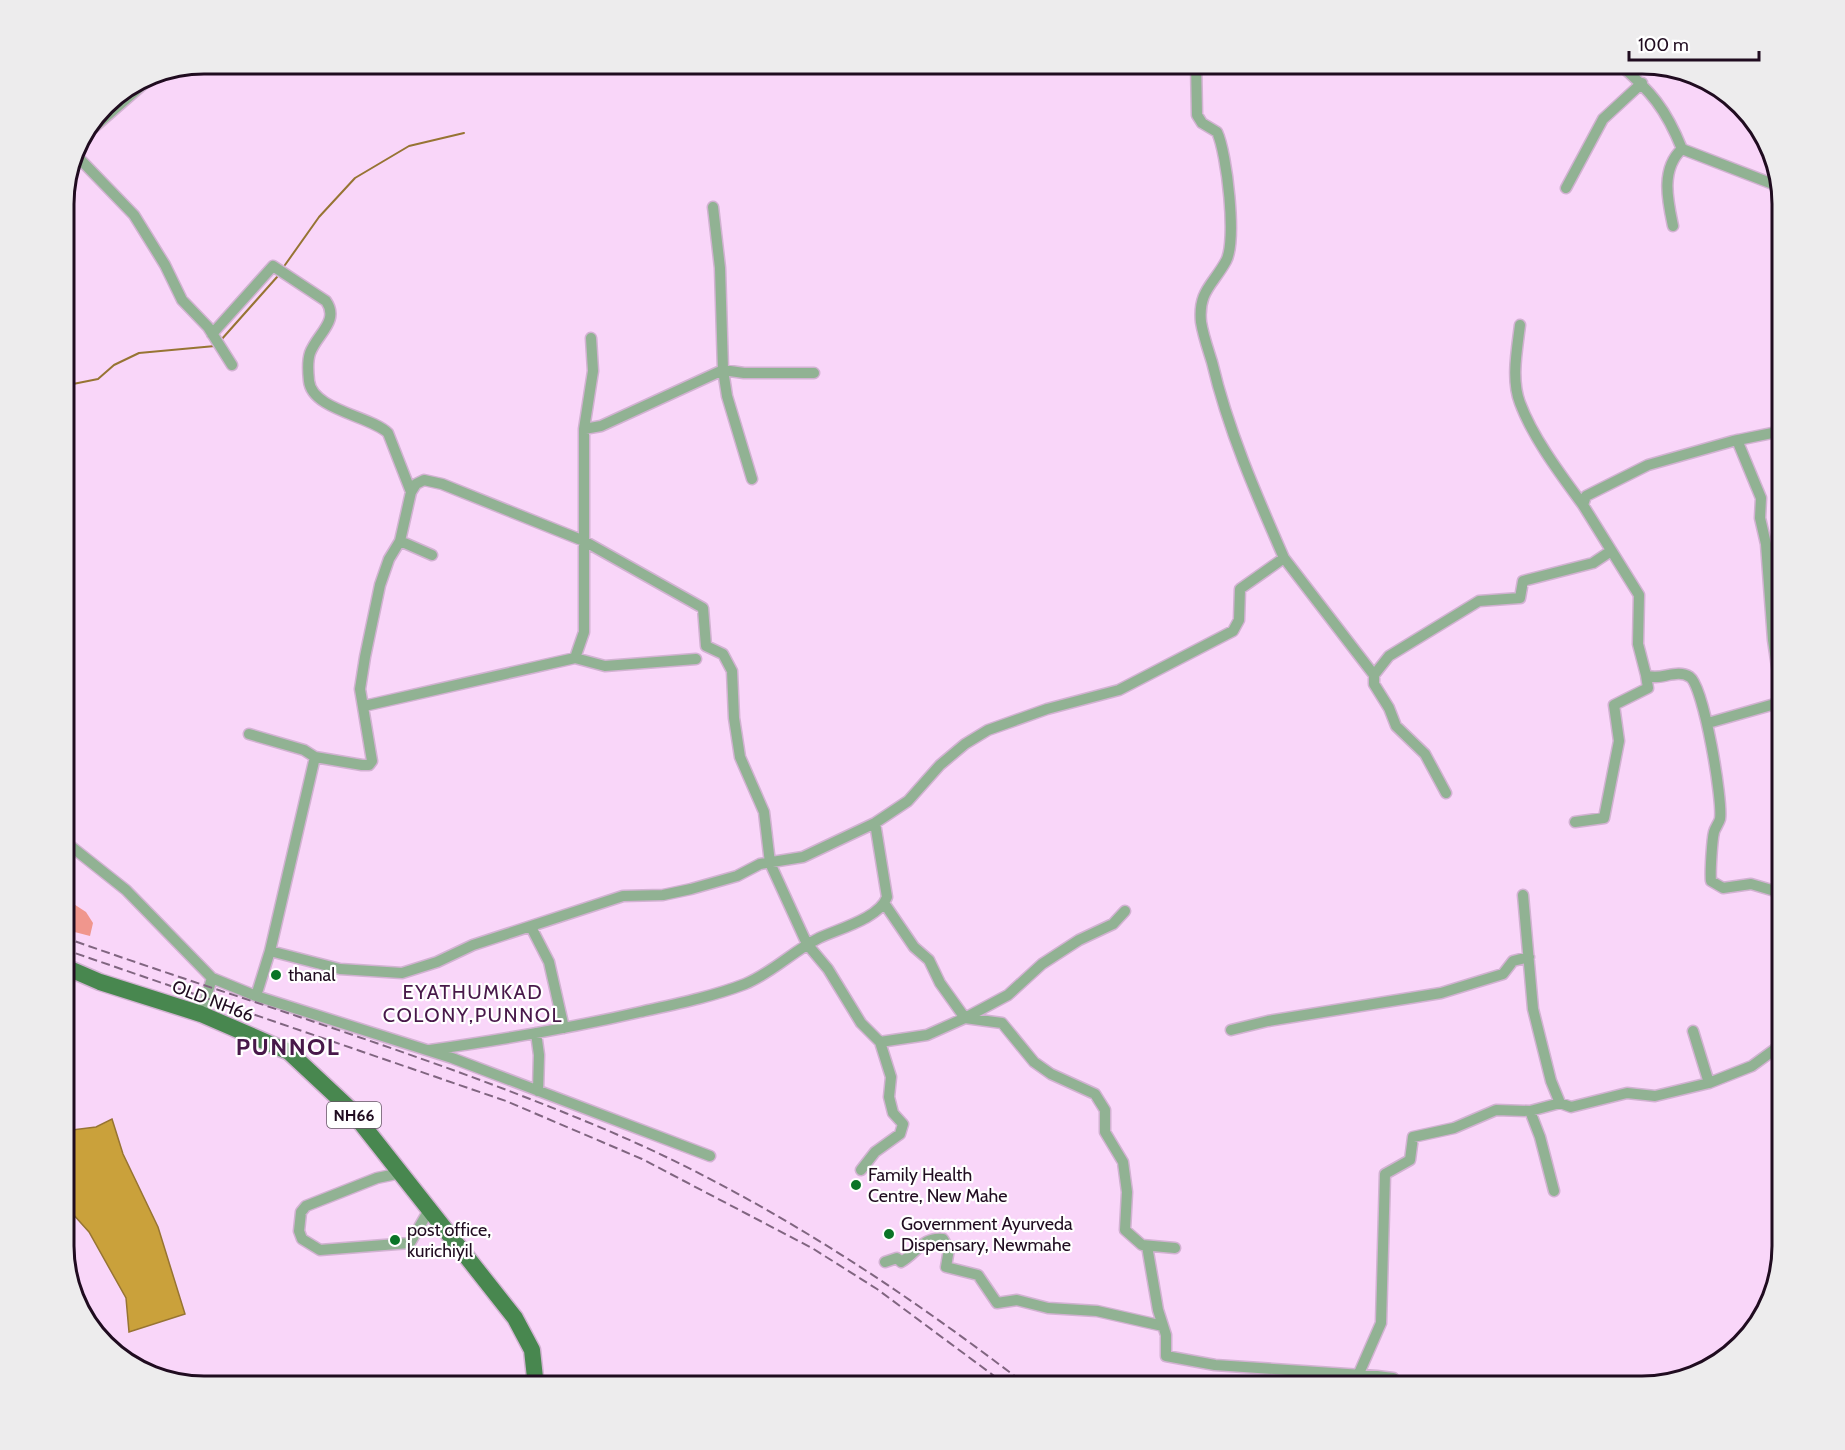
<svg xmlns="http://www.w3.org/2000/svg" width="1845" height="1450" viewBox="0 0 1845 1450" font-family="Cabin,sans-serif">
	<rect width="100%" height="100%" fill="#f9d6f9"/>
	<path fill="#f0968d" d="M63,897L86,912L93,923L90,936L63,929Z"/>
	<path fill="#caa13b" stroke="#977433" stroke-width="1.5" d="M112,1119L123,1154L158,1227L185,1314L129,1332L126,1298L89,1232L63,1203V1120L72,1130L96,1127Z"/>
	<g fill="none" stroke-linecap="round" stroke-linejoin="round">
		<path stroke="#977433" stroke-width="2" d="M285,265L319,217L355,178L409,146L464,133
			M221,340L277,277
			M63,386L98,379L114,365L139,353L215,346
			M65,1262L87,1304L92,1327"/>
		<g stroke="#d2b2d2" stroke-width="13">
			<path id="minor" d="M1618,63C1651,91 1666,109 1682,149L1778,186
				M77,142L157,72
				M74,153L134,215L165,265L182,300L208,327L232,365
				M1566,188L1603,119L1642,83
				M713,207L720,268L723,370L727,396L752,479
				M1673,226C1668,202 1660,169 1682,149
				M1520,325C1517,350 1511,380 1520,403C1533,438 1561,475 1583,505
				M212,334L273,266L326,301C340,321 317,334 310,353C307,362 308,372 309,381C312,410 371,416 388,433L411,492
				M584,429L601,426L723,370L744,373H814
				M1737,440L1761,498L1760,518L1766,544L1773,640L1782,700
				M400,541L432,555
				M1284,558L1374,675
				M575,658L605,666L696,659
				M364,706L575,658L584,632V429L593,371L591,338
				M1708,723L1782,702
				M249,734L304,750L315,757
				M1446,793L1425,754L1396,726L1389,708L1374,684V675L1389,656L1479,601L1520,598L1523,581L1593,563L1611,551
				M1575,822L1604,818L1619,741L1614,705L1648,688L1646,675
				M63,840L126,890L212,978L256,996L270,951L340,969L402,973L437,962L473,945L623,896L663,895L691,889L737,876L760,864L803,857L875,823L908,801L940,765L965,744L988,730L1047,709L1119,690L1233,631L1239,620L1240,589L1284,558C1256,494 1228,430 1212,362C1208,349 1203,335 1201,322C1198,291 1213,285 1226,261C1237,241 1227,153 1217,132L1202,123L1197,115L1196,63
				M1782,893L1751,884L1723,888L1711,881C1710,873 1712,840 1714,832C1715,828 1719,823 1720,819C1723,801 1704,687 1690,677C1676,668 1659,682 1646,675L1638,644L1639,595L1583,505L1586,496L1648,465L1733,441L1782,431
				M1523,895L1533,1009L1551,1081L1560,1103L1571,1107L1627,1093L1655,1096L1709,1083L1752,1066L1782,1044
				M884,903L914,947L929,960L940,983L965,1018L1002,1023L1034,1062L1051,1074L1095,1094L1105,1110V1132L1123,1162L1127,1192L1125,1230L1142,1245L1175,1248
				M531,927L549,962L564,1028
				M270,951L315,757L362,765H369L372,761L360,689L365,657L380,585L389,559L400,541L411,492L416,484L424,480L442,484L584,541L703,608L706,646L723,654L732,671L734,718L740,757L764,812L770,863L807,944L828,969L861,1023L880,1042L891,1077L889,1097L893,1113L903,1124L900,1134L875,1152L861,1170
				M256,996L452,1058L710,1156
				M201,1014L212,978
				M1231,1030L1268,1021L1441,993L1503,974L1513,961L1529,957
				M1693,1031L1709,1083
				M536,1033L539,1055L538,1091
				M880,1042L927,1035L965,1018L1008,995L1042,964L1079,940L1113,924L1125,911
				M430,1050C500,1040 571,1028 640,1012C676,1004 711,997 745,984C772,973 793,951 819,938C838,929 880,918 887,897L875,823
				M1530,1111L1540,1137L1554,1191
				M401,1173L377,1178L306,1206L301,1212L299,1231L302,1239L320,1250L410,1243L429,1210
				M1147,1246L1158,1310L1166,1335V1356L1215,1365L1377,1376L1393,1378L1394,1387
				M885,1262L897,1258L901,1262C916,1254 923,1236 943,1239L949,1249L946,1267L978,1275L997,1303L1017,1300L1048,1308L1097,1311L1163,1326
				M686,1385V1387
				M1353,1387L1381,1323L1385,1174L1410,1160L1413,1137L1454,1128L1496,1110L1530,1111L1560,1103
				M1449,1387H1490"/>
		</g>
		<g stroke="#d2b2d2" stroke-width="19">
			<path id="primary" d="M63,966L100,982L201,1014L289,1052L350,1109L515,1318L532,1350L536,1387"/>
		</g>
		<use href="#minor" stroke="#91b293" stroke-width="10"/>
		<use href="#primary" stroke="#48874f" stroke-width="16"/>
		<path stroke="#806580" stroke-width="2" stroke-dasharray="9 4.5" stroke-linecap="butt" d="M63,937C241,1000 423,1053 597,1126C753,1191 895,1284 1029,1387
			M63,949L506,1101L642,1159L812,1248L877,1289L1009,1387"/>
	</g>
	<g fill="#0a7427" stroke="#fff" stroke-width="2">
		<circle cx="276" cy="975" r="6"/>
		<circle cx="856" cy="1185" r="6"/>
		<circle cx="889" cy="1234" r="6"/>
		<circle cx="395" cy="1240" r="6"/>
	</g>
	<g text-anchor="middle" dominant-baseline="central" stroke-width="4.5" stroke-linejoin="round" paint-order="stroke">
		<rect fill="#fff" stroke="#635563" stroke-width="1.5" x="327" y="1102" width="54" height="26" rx="4.5"/>
		<g font-size="16" font-weight="bold" fill="#200c20">
			<text x="354" y="1115">NH66</text>
		</g>
		<g font-size="18" fill="#200c20" stroke="#fff" text-anchor="start">
			<text x="288" y="975">thanal</text>
			<text x="868" y="1175">Family Health<tspan x="868" dy="21">Centre, New Mahe</tspan></text>
			<text x="901" y="1224">Government Ayurveda<tspan x="901" dy="21">Dispensary, Newmahe</tspan></text>
			<text x="407" y="1230">post office,<tspan x="407" dy="21">kurichiyil</tspan></text>
		</g>
		<g font-size="18" fill="#200c20" stroke="#fff">
			<text transform="translate(213 1001) rotate(21)">OLD NH66</text>
		</g>
		<g font-size="20" letter-spacing="1.5" fill="#48194a" stroke="#fff">
			<text x="473" y="992">EYATHUMKAD<tspan x="473" dy="23">COLONY,PUNNOL</tspan></text>
		</g>
		<g font-size="24" font-weight="bold" letter-spacing="1.5" fill="#48194a" stroke="#fff">
			<text x="288" y="1046">PUNNOL</text>
		</g>
	</g>
	<path d="M0 0H1845V1450H0ZM204 74H1642A130 130 0 0 1 1772 204V1246A130 130 0 0 1 1642 1376H204A130 130 0 0 1 74 1246V204A130 130 0 0 1 204 74Z" fill="#edeced" fill-rule="evenodd"/>
	<path fill="none" stroke="#200c20" stroke-width="3" d="M204 74H1642A130 130 0 0 1 1772 204V1246A130 130 0 0 1 1642 1376H204A130 130 0 0 1 74 1246V204A130 130 0 0 1 204 74Z"/>
	<path d="M1629 51v9h130v-9" fill="none" stroke="#200c20" stroke-width="3"/>
	<text x="1638" y="51" font-size="18" fill="#200c20" stroke="#ffffff" stroke-width="4.5" paint-order="stroke">100 m</text>
</svg>
